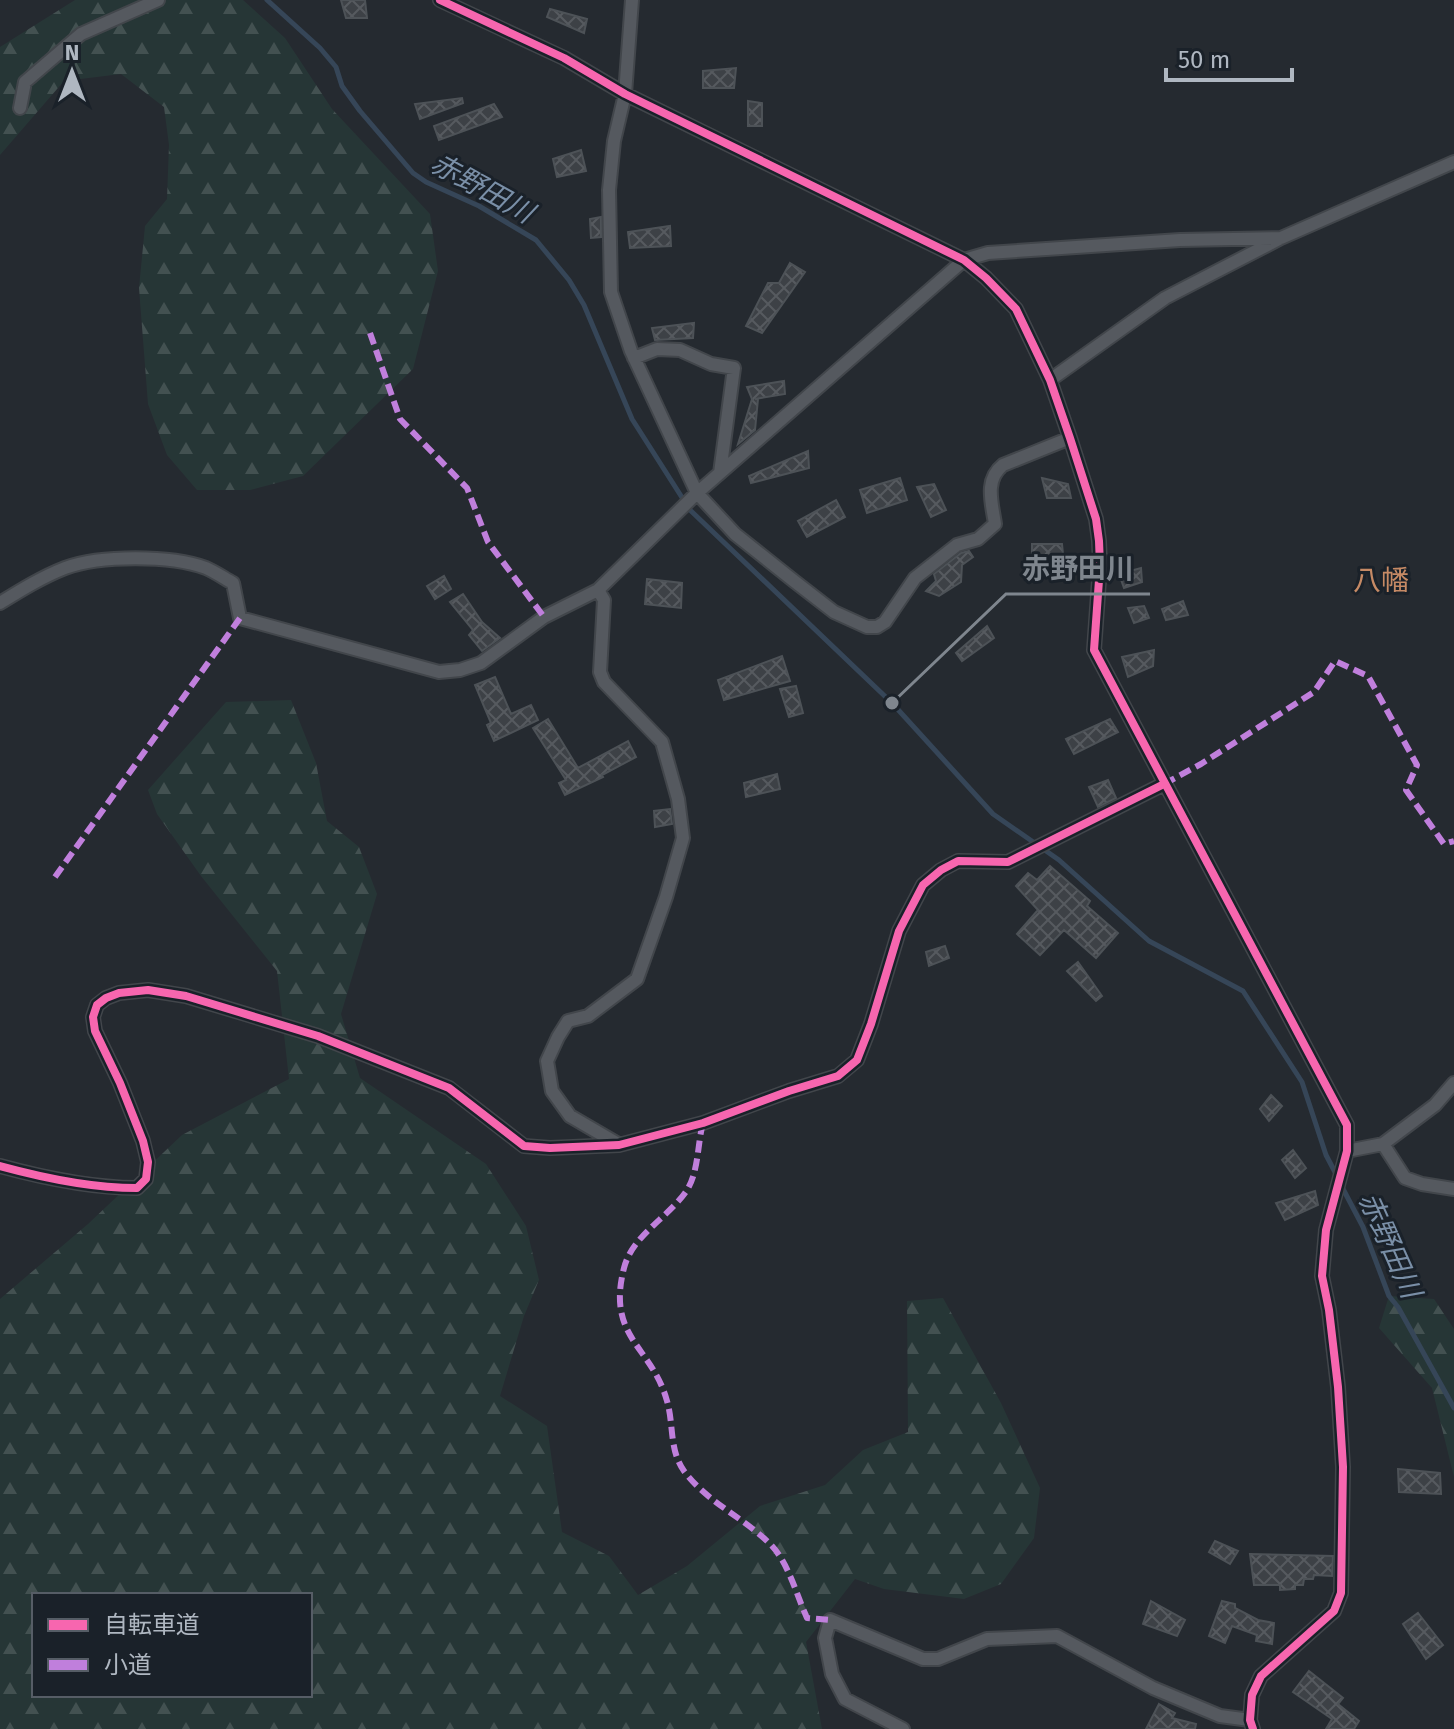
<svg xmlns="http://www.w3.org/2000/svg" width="1454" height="1729" viewBox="0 0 1454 1729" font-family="'Fira Sans','Noto Sans JP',sans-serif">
	<defs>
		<pattern id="forest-firs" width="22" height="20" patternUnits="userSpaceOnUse" patternTransform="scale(2)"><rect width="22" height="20" fill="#263636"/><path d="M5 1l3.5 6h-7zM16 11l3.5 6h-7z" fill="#435151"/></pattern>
		<pattern id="building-cross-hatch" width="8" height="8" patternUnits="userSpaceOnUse" patternTransform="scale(2)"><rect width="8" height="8" fill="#3d4146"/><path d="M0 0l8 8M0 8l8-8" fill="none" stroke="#565a5f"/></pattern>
	</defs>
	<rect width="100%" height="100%" fill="#252a30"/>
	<path fill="url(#forest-firs)" fill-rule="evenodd" d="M75,0H243L285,38L332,109L430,214L438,271L413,369L303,476L250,490H197L167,455L148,404L139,288L145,226L167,199L169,145L164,107L121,74L64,81L0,155V47Z
		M291,700L316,763L327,821L359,847L377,894L341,1014L360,1078L486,1164L526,1226L539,1280L524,1316L500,1396L547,1426L562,1532L609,1556L638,1595L687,1566L760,1506L825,1485L863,1450L908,1432L907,1301L943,1298L1001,1403L1040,1488L1034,1538L1001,1584L964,1599L884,1589L855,1579L806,1642L822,1729H0V1299L88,1224L182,1135L289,1079L277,971L201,876L157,814L148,790L226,702ZM34,1595H310V1695H34Z
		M1389,1296L1434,1299L1454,1329V1477L1432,1388L1379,1328Z"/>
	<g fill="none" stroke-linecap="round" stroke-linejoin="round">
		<path stroke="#364658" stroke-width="5" d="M267,0L320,48L336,67L342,86L360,111L413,173L426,182L479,206L536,240L569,280L584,305L632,419L690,510L892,703L993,814L1059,860L1149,941L1243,991L1302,1082L1326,1155L1337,1176
			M1341,1185L1363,1227L1389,1296L1398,1307L1454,1408"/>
	</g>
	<path fill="url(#building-cross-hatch)" stroke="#4d5257" stroke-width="2" d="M341,0H365L367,18H346Z
		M550,9L587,19L584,33L547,17Z
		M736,68L734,88H703V71Z
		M462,98L463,103L420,119L415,104Z
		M748,101L762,103V126H748Z
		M494,104L502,117L439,140L434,126Z
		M581,150L586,171L557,177L553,159Z
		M601,217V237L591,238L590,219Z
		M670,226L671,246L630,248L628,232Z
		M790,263L805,272L762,333L746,326L768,283H779Z
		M694,323L693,338L655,340L652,328Z
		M784,381L785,394L755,399H758L755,430L738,444L752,399L747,387Z
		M808,451L809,468L751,483L749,476Z
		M900,478L907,500L867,513L860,490Z
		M1042,478L1068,484L1071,498H1047Z
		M934,484L946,510L931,517L917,487Z
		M836,500L845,517L807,537L798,521Z
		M1032,544H1062L1064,564L1032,560Z
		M969,551L973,557L962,565L961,582L939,596L926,591L936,581L934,574L961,553Z
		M1141,568L1142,582L1124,588L1119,574Z
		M444,576L451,589L435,599L427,586Z
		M647,579L682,583L681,608L645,604Z
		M463,594L482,622L500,638L482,651L469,635L473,630L450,602Z
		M1183,601L1188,615L1166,620L1162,609Z
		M1144,606L1149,618L1134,623L1128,608Z
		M987,626L994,638L962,661L956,653Z
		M1154,650L1153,666L1128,677L1122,657Z
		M782,656L790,681L724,700L718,680Z
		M495,677L511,714L531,705L538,720L494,741L487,725L491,723L475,685Z
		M796,686L803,713L789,717L780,689Z
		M548,719L578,768L628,741L636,757L602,775L603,777L565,795L559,783L566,780L533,728Z
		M1110,719L1118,732L1074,754L1066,739Z
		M777,774L780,789L746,797L744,783Z
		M1108,780L1116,798L1098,807L1089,787Z
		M670,809L672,824L655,827L654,811Z
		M1050,866L1090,901L1087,906L1118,933L1096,958L1064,930L1040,955L1017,934L1038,910L1016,886L1028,873L1037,880Z
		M945,946L949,958L929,966L926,952Z
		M1078,962L1102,996L1096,1001L1067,971Z
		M1271,1095L1282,1106L1269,1121L1260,1109Z
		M1293,1150L1306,1168L1295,1178L1282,1160Z
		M1315,1191L1318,1205L1285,1220L1276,1203Z
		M1398,1469L1440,1473L1441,1494L1399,1492Z
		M1215,1541L1238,1551L1230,1564L1209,1552Z
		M1250,1554L1333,1556L1332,1576L1314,1575L1313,1579H1304L1303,1585H1295V1589L1280,1590V1585H1254Z
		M1151,1601L1185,1620L1177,1636L1143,1624Z
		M1222,1601L1235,1604V1608L1258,1620L1274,1623L1272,1644L1256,1641L1257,1635L1232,1626L1225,1643L1209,1636Z
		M1418,1613L1443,1645L1426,1659L1403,1624Z
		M1309,1671L1343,1698L1338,1704L1359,1721L1354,1729H1326L1332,1719L1293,1692Z
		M1159,1704L1175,1713L1172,1718L1196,1724L1195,1729H1146Z"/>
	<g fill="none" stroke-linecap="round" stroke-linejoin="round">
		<g stroke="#42464b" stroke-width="16">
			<path id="street" d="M440,0L564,58L625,94L964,260L986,278L1016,309L1050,380L1070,438L1096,519L1099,541L1100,566L1094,650L1347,1125V1151L1326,1230L1322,1276L1329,1310L1338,1387L1343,1467L1341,1593L1334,1611L1261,1676L1252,1695L1250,1720L1253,1729
				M632,0L625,94L614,141L609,190L611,292L631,351L697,493L735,534L794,581L834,612L867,627H877L885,622L915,578L957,545L978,539L995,524C992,503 984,480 1003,465L1070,438
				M20,108L25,82L81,34L158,0
				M634,358L657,349L680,350L711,364L734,368L720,473
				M1050,380L1165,298L1281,238L1454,162
				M598,590L604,600L600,672L604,682L662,742L678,799L683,838L666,897L637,979L588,1016L568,1021L558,1037L547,1061L552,1091L570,1116L618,1144
				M0,603C21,590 42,577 65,568C100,555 171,555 206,568C215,572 224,578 233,583L240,618L439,672L460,670L481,663L544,617L598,590L697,493L964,260L988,253L1180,240L1281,238
				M1383,1144L1405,1178L1422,1184L1454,1189
				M1347,1151L1383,1144L1435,1105L1454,1083
				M0,1166C44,1178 92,1188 137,1188L146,1179L148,1162L143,1141L120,1083L95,1031L93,1017L97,1005L106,998L119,993L148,990L186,996L318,1036L449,1088L524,1146L550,1148L619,1145L703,1123L789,1091L838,1076L857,1060L871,1024L899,931L923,885L941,870L958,861L1008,862L1164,784
				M903,1729L845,1699L832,1674L825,1638L830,1620L923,1659H938L987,1639L1057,1636L1153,1688L1220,1716L1250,1720"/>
		</g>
		<use href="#street" stroke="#55595f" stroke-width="12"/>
		<path stroke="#c07fdc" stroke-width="6" stroke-dasharray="12 6" stroke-linecap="butt" d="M370,333L400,419L467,488L488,542L544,617
			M1164,784L1201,764L1314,692L1335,661L1368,676L1417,765L1406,790L1444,844L1454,841
			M55,877L240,618
			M703,1123C697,1145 699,1174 685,1193C666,1219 632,1236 624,1268C606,1338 652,1346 667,1401C674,1425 669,1450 684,1471C706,1501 742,1517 768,1542C788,1560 796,1594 807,1618L830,1620"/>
		<g stroke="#1a2129" stroke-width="13">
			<path id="cycleway" d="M440,0L564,58L625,94L964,260L986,278L1016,309L1050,380L1070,438L1096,519L1099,541L1100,566L1094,650L1347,1125V1151L1326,1230L1322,1276L1329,1310L1338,1387L1343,1467L1341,1593L1334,1611L1261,1676L1252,1695L1250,1720L1253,1729
				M0,1166C44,1178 92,1188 137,1188L146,1179L148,1162L143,1141L120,1083L95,1031L93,1017L97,1005L106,998L119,993L148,990L186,996L318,1036L449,1088L524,1146L550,1148L619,1145L703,1123L789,1091L838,1076L857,1060L871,1024L899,931L923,885L941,870L958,861L1008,862L1164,784"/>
		</g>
		<use href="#cycleway" stroke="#f766af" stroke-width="8"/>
	</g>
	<g text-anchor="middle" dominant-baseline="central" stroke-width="6" stroke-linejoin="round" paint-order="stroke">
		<g font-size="28" font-style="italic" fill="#7a8fa7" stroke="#1a2129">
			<text transform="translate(482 188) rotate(29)">赤野田川</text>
			<text transform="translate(1390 1245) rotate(66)">赤野田川</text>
		</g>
		<g font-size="28" fill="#c68a65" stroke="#1a2129">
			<text x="1381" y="580">八幡</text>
		</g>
	</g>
	<path fill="none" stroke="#7f868e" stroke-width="3" d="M892 703L1006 594H1150"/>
	<circle fill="#7f868e" stroke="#1a2129" stroke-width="3" cx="892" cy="703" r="8"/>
	<g font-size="28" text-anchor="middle" font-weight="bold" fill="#7f868e" stroke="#1a2129" stroke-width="6" stroke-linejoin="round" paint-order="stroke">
		<text x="1078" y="578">赤野田川</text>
	</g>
	<rect x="32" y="1593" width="280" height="104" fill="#1a2129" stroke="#565d66" stroke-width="2"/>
	<rect x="48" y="1619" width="40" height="12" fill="#f766af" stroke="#565d66" stroke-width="2"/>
	<text x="104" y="1633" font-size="24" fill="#afb7c1">自転車道</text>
	<rect x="48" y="1659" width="40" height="12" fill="#c07fdc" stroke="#565d66" stroke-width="2"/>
	<text x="104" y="1673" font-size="24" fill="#afb7c1">小道</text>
	<g transform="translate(72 72)" stroke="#1a2129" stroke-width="6" paint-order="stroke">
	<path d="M0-6L14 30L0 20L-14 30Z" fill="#afb7c1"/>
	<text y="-12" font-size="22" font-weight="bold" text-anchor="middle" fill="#afb7c1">N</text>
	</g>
	<path d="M1166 68v12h126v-12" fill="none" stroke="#afb7c1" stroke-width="4"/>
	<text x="1178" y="68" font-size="24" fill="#afb7c1" stroke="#1a2129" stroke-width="6" paint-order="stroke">50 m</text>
</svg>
